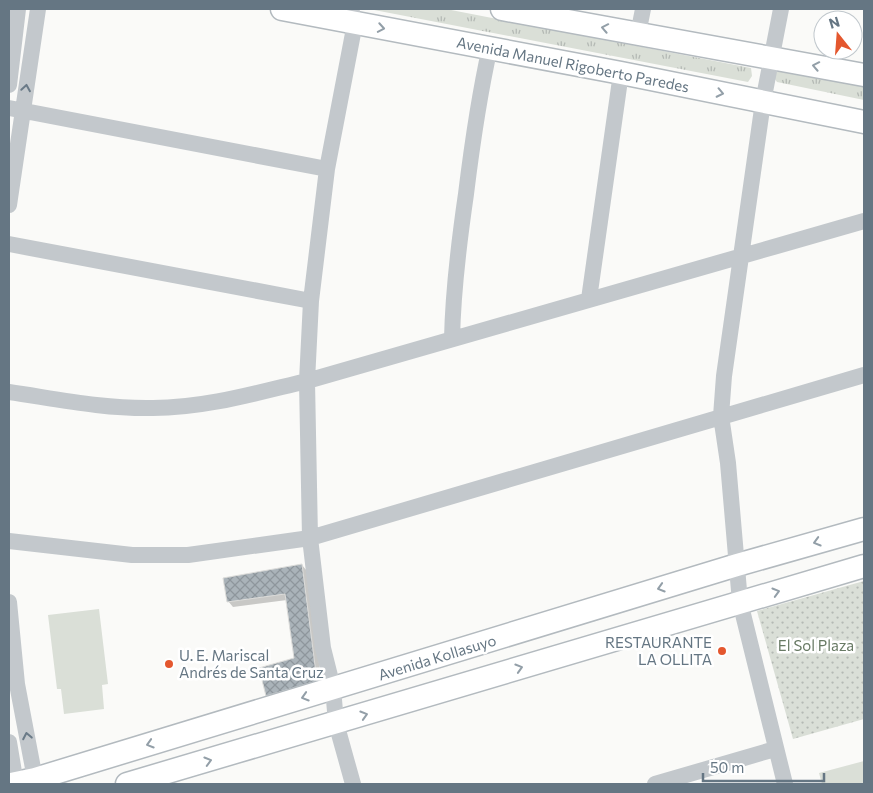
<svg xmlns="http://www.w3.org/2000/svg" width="873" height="793" viewBox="0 0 873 793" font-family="Commissioner,sans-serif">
	<defs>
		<pattern id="grass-tufts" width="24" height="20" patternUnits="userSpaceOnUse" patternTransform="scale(1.25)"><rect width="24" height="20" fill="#dadfd7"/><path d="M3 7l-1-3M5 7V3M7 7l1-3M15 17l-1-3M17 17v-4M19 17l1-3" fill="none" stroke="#b4b9b4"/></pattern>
		<pattern id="park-dots" width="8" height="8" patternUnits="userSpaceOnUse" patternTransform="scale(1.25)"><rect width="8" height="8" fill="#dadfd7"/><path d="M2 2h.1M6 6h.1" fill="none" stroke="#b4b9b4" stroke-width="1.8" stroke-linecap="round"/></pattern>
		<pattern id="building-cross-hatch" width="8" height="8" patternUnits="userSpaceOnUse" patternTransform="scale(1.25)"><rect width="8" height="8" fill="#aab3b9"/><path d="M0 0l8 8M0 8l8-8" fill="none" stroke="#8e969c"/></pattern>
	</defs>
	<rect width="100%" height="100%" fill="#fafaf8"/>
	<path fill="url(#grass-tufts)" d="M369,9H446L751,68L752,76L748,82Z
		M780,70L864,86V100L777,82L772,75Z"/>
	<path fill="url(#park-dots)" d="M864,581V719L793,739L757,611Z"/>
	<path fill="#dadfd7" d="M99,609L108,684L102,685L104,709L64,714L61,689H57L48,615Z
		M864,761V784H822L819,773Z"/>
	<path fill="#0003" d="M302,565L307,571L322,686L272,700L267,695L295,659L287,600L233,607L228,601Z"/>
	<path fill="url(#building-cross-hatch)" stroke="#dcdcda" d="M302,564L317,681L266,696L259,668L294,658L285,594L227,602L223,578Z"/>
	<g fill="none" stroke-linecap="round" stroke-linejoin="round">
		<g stroke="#b3babf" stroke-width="25">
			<path id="secondary" d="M282,9L621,73L864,122
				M502,9L864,75
				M11,784L35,779L737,565L864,529
				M127,784L864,566"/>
		</g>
		<path stroke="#c3c8cc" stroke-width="16" d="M351,9L355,23L327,169L311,301L307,381L310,538L323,648L333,688L336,723L353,784
			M781,9L763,102L724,376L721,416L728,463L740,602L785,784
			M638,34L643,9
			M9,85L18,9
			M9,108L327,169
			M9,205L38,9
			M9,244L311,301
			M589,299L621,73
			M452,339C453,290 459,242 466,194C472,145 479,96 490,47
			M9,392C57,399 104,409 153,408C205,408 256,393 307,381L864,221
			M9,541L132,555H188L310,538L864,375
			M9,602L17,684L36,784
			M9,742L16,784
			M655,784L775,749"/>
		<use href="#secondary" stroke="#fff" stroke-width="22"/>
	</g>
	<defs><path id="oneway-chevron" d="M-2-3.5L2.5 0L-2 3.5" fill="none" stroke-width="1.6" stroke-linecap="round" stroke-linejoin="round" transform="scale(1.25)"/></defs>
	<g stroke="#939fa8">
		<use href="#oneway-chevron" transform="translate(381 28) rotate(10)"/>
		<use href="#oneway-chevron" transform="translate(605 28) rotate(-169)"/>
		<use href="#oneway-chevron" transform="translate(816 66) rotate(-169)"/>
		<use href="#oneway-chevron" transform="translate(720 93) rotate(12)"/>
		<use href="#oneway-chevron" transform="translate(817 542) rotate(164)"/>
		<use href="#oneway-chevron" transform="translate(661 588) rotate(163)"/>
		<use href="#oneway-chevron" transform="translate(776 592) rotate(-16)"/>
		<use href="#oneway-chevron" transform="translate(519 668) rotate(-17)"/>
		<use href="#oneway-chevron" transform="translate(305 697) rotate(163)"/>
		<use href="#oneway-chevron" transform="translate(364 715) rotate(-17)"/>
		<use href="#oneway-chevron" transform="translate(150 744) rotate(163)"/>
		<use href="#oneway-chevron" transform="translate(208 761) rotate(-16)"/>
	</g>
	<g stroke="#6a7a87">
		<use href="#oneway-chevron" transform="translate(26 88) rotate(-81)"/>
		<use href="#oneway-chevron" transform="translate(27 736) rotate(-101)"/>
	</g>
	<g fill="#e4572e" stroke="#fff" stroke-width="2">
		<circle cx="722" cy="651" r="5"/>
		<circle cx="169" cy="664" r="5"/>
	</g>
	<g text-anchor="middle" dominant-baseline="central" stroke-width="5" stroke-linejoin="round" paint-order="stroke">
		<g font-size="15" fill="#657683" stroke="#fff">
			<text transform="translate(573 64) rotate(11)">Avenida Manuel Rigoberto Paredes</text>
			<text transform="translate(437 657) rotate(-17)">Avenida Kollasuyo</text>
		</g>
		<g font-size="15" fill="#657683" stroke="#fff" text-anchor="end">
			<text x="712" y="642">RESTAURANTE<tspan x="712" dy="17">LA OLLITA</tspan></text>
			<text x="179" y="655" text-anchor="start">U. E. Mariscal<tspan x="179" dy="17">Andrés de Santa Cruz</tspan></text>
		</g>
		<g font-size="15" fill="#687a64" stroke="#fff">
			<text x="816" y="645">El Sol Plaza</text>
		</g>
	</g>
	<rect width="873" height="793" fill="none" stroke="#657683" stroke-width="20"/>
	<g transform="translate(838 35) rotate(343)"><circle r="24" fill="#ffffff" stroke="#c1c8cd"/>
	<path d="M0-4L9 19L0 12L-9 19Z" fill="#e4572e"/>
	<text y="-8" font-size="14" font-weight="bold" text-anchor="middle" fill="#657683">N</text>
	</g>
	<path d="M703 773v8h121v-8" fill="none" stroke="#657683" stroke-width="2.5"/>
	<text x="710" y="773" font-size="15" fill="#657683" stroke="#ffffff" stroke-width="4" paint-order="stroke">50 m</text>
</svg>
